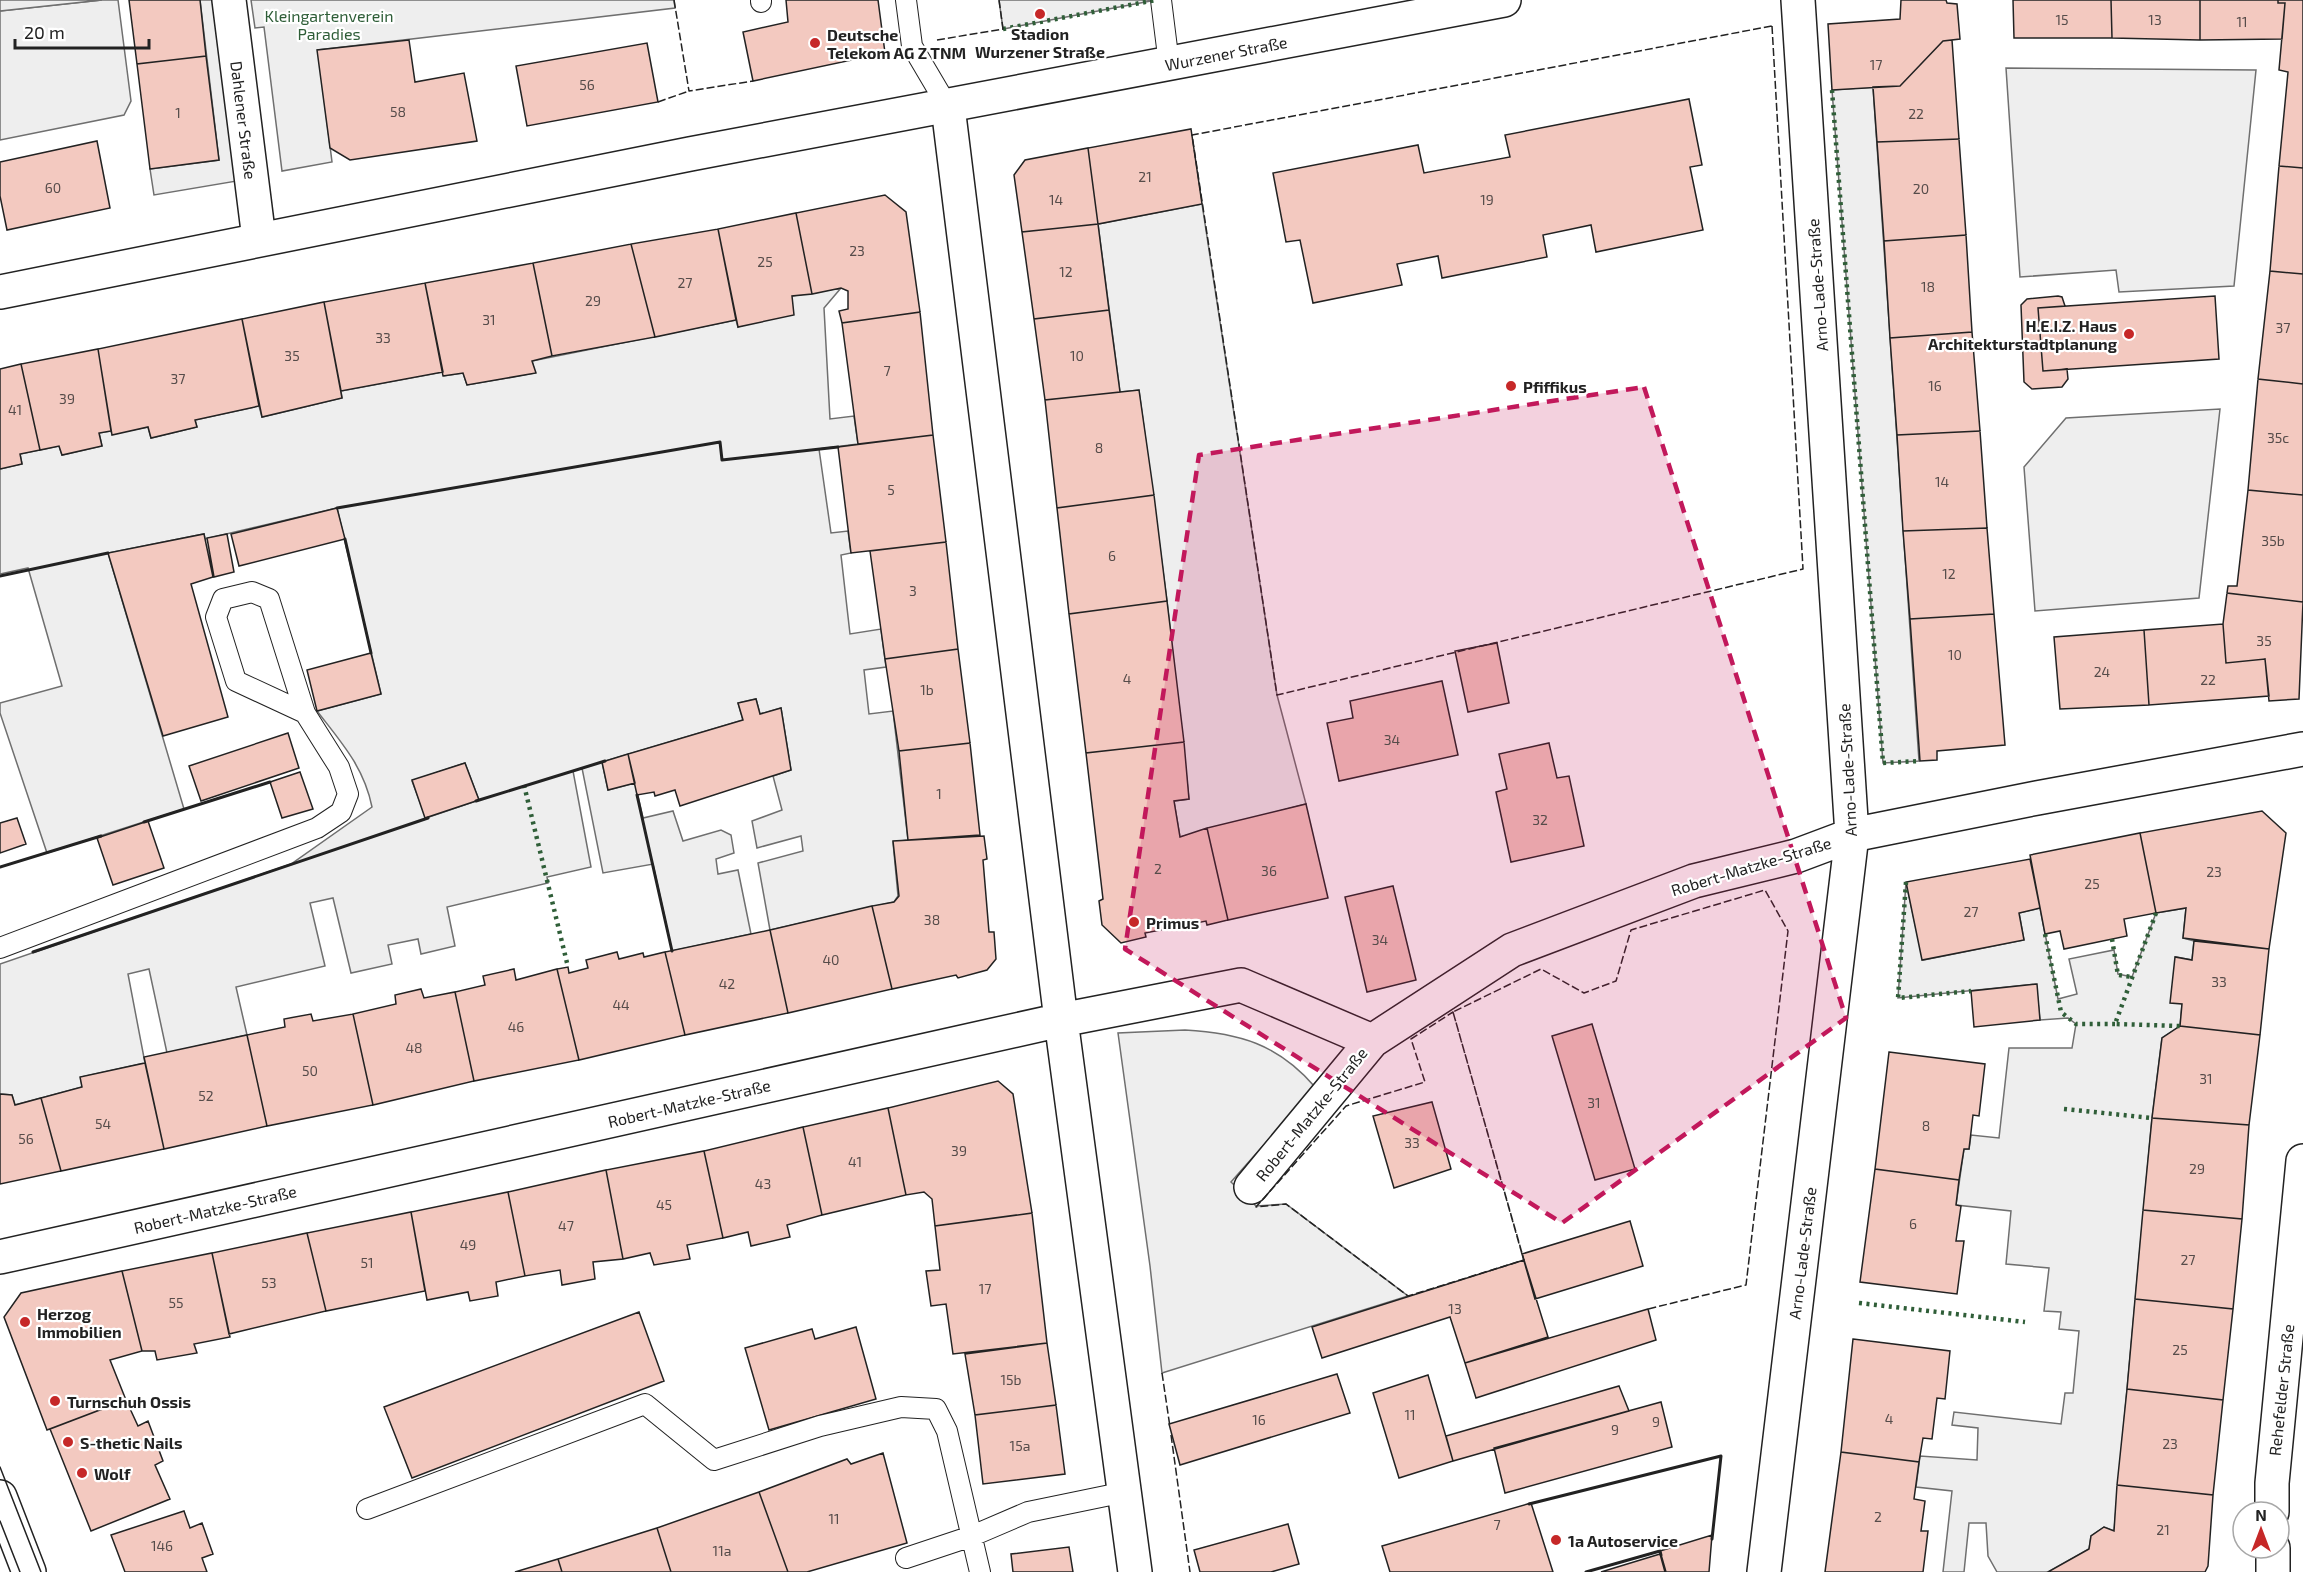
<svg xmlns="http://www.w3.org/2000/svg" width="2303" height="1572" viewBox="0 0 2303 1572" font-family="'Exo 2',sans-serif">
	<rect width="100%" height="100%" fill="#fff"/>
	<path fill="#eee" stroke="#6f6f6f" stroke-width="1.5" fill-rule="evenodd" d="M102,0H118L131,101L124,115L0,140V11Z
		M200,0H215L237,181L154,195L150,169L219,160Z
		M251,0H674L675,8L318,50L332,162L282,171L264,27L255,28Z
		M999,0H1156L1003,29Z
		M2006,68L2256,70L2234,286L2119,292L2116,270L2020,277Z
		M1873,87L1919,761L1883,763L1832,90Z
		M1202,204L1277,695L1306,804L1180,837L1174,801L1189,799L1167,601L1139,390L1120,392L1098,224Z
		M841,288L824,308L830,419L854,416L858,444L819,449L831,533L848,531L851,553L841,555L850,634L881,629L886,667L864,670L869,714L893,711L908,840L893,842L898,896L894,902L770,930L758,863L803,851L801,836L757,848L752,821L782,810L773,776L791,770L781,708L760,714L756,699L738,703L743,720L602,762L608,790L635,783L643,818L673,811L683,841L721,830L731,835L734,853L716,859L718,874L738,870L751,934L672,951L653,864L603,873L582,768L573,771L591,867L547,877L548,883L447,907L455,946L421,954L418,939L388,945L392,964L351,973L333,898L310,903L325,966L236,987L247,1035L167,1053L149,969L128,974L145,1063L81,1077L82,1087L15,1105L12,1095L0,1094V964L291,864L372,807C364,767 341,742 317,711L381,694L337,508L205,539L204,534L108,553L184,809L47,853L0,713V703L62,686L28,568L0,574V469L22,464L20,454L59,446L62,455L102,446L99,433L111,431L112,434L148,427L151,438L197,427L195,420L259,406L262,417L342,398L341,391L443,372L444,376L463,373L467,385L535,373L532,361L736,320L738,327L792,296ZM465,763L479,800L426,818L412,781Z
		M2220,409L2199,598L2035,611L2024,467L2066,418Z
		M1906,882L1923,960L2024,940L2019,913L2040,908L2058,999L2077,994L2069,959L2114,950L2118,974L2132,977L2156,913L2186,908L2183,938L2194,941L2192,960L2176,957L2182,1004L2180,1026L2162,1038L2152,1118L2114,1531L2104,1527L2091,1536L2089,1549L2048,1572H1997L1988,1556L1986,1523H1969L1964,1572H1943L1952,1491L1916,1487L1920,1456L1977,1460L1978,1428L1952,1425L1954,1412L2061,1424L2065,1393H2073L2079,1331L2059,1329L2061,1312L2044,1311L2049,1268L2006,1264L2011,1211L1956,1205L1964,1149H1969L1971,1135L1999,1138L2009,1048H2072L2076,1024L2068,1018L2040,1020L2036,984L1898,998Z
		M1185,1030C1239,1033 1278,1044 1315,1087L1231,1182L1256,1206L1286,1204L1408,1296L1162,1373L1150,1266L1118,1033Z"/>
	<path fill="#ededed" stroke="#6f6f6f" stroke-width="1.5" d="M0,0H102L0,11Z"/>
	<path fill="#f3c9c0" stroke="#222" stroke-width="1.5" d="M129,0H200L206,56L137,64Z
		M786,0H878L885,53L753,81L743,32L788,22Z
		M1901,0H1946L1947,3L1957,4L1960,39L1943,41L1900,86L1832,90L1828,24L1900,19Z
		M2013,0H2111L2112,38H2014Z
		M2111,0H2200V40L2112,38Z
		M2200,0H2278V3H2285L2282,39L2200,40Z
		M2278,0H2303V168L2279,166L2288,72L2279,70L2285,3H2278Z
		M409,40L415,82L464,73L477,141L350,160L330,148L317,50Z
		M1952,40L1959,139L1877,142L1873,87L1900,86L1943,41Z
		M647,43L658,102L527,126L516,66Z
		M206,56L219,160L150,169L137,64Z
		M1689,99L1702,165L1690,167L1703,230L1596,252L1591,225L1543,235L1547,257L1442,278L1438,256L1397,264L1402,285L1313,303L1300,240L1286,242L1273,173L1418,145L1424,173L1510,157L1505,135Z
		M1191,129L1202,204L1098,224L1088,148Z
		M1959,139L1966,235L1884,241L1877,142Z
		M97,141L110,208L7,230L0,196V162Z
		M1088,148L1098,224L1022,232L1014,175L1025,160Z
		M2279,166L2303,168V274L2270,271Z
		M885,195L906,212L920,312L842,323L839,311L848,309V291L841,288L812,294L796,213Z
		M796,213L812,294L792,296L794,315L738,327L718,229Z
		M1098,224L1109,310L1034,319L1022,232Z
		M718,229L736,320L655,337L631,244Z
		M1966,235L1972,332L1890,338L1884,241Z
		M631,244L655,337L552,356L533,263Z
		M533,263L552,356L532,361L536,373L467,385L463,373L443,376L425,283Z
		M2270,271L2303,274V384L2258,379Z
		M425,283L443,372L341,391L324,302Z
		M2058,296L2062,297L2065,306L2038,308L2043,371L2067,369L2068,379L2062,387L2032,389L2024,382L2021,305L2027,299Z
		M2215,296L2219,359L2043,371L2038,308Z
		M324,302L342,398L262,417L242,319Z
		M1109,310L1120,392L1045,400L1034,319Z
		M920,312L933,435L858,444L842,323Z
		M242,319L259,406L195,420L197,427L151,438L148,427L112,435L98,349Z
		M1972,332L1980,431L1897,435L1890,338Z
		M98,349L111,431L99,433L102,446L62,455L59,446L40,450L21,364Z
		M21,364L40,450L20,454L22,464L0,469V369Z
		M2258,379L2303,384V495L2248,490Z
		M1139,390L1154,495L1057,508L1045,400Z
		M1980,431L1987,528L1903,531L1897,435Z
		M933,435L946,542L851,553L838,447Z
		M2248,490L2303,495V602L2227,593L2228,586H2237Z
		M1154,495L1167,601L1069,614L1057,508Z
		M337,508L345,539L239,566L231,534Z
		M1987,528L1994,614L1910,619L1903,531Z
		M204,534L213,577L191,584L228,717L163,736L108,553Z
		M227,534L234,572L214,577L207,538Z
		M946,542L958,649L885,659L870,551Z
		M2227,593L2303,602L2299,699L2269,701L2265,659L2226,663L2223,624Z
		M1167,601L1184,742L1086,753L1069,614Z
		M1994,614L2005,745L1937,751V760L1920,761L1910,619Z
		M2223,624L2226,663L2265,659L2269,696L2149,705L2144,630Z
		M2144,630L2149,705L2060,709L2054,637Z
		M1497,643L1509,703L1468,712L1455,651Z
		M958,649L970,743L899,751L885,659Z
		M371,653L381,694L317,711L307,670Z
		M1442,681L1458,755L1339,781L1327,723L1353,718L1350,701Z
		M756,699L760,714L781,708L791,770L680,806L675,790L655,796L654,792L637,795L628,754L743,720L738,703Z
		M288,733L299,768L201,801L189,766Z
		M1184,742L1189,799L1174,801L1180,837L1207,828L1228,920L1207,925L1206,921L1145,933L1146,937L1121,943L1102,925L1099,901L1103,899L1086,753Z
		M970,743L980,835L908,840L899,751Z
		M1549,743L1557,778L1569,776L1584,846L1511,862L1496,792L1507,789L1499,754Z
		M628,754L635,783L608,790L602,762Z
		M465,763L479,800L425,818L412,780Z
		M300,772L313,809L282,818L270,782Z
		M1306,804L1328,898L1228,920L1207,828Z
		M2262,811L2286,833L2269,949L2183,938L2186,908L2156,913L2140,833Z
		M17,818L26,844L0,853V823Z
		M148,821L164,868L113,885L97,838Z
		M2140,833L2156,913L2124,919L2127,936L2064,949L2060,931L2045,934L2030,855Z
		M984,836L987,859L983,860L989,932H994L996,959L987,970L958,978L956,975L892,989L872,906L894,902L899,896L893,841Z
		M2030,859L2040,908L2019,913L2024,940L1922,960L1906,882Z
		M1393,886L1416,980L1367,992L1345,897Z
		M872,906L892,989L788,1013L770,930Z
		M770,930L788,1013L685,1035L665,952Z
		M2194,941L2269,949L2260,1035L2180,1026L2182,1004L2170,1003L2175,957L2192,960Z
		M617,952L619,959L643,953L644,957L665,952L685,1035L579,1060L557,969L568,967L569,973L588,968L586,960Z
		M514,969L516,980L557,969L579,1060L474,1081L455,992L485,985L483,976Z
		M2037,984L2040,1020L1974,1027L1971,991Z
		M421,989L424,998L455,992L474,1081L373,1105L353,1014L396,1004L395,995Z
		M311,1014L313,1021L353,1014L373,1105L267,1126L247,1035L285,1027L284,1019Z
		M1592,1024L1635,1169L1595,1180L1552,1036Z
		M2180,1026L2260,1035L2249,1125L2152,1118L2162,1038Z
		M247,1035L267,1126L164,1149L144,1057Z
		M1889,1052L1985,1064L1979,1116L1973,1115L1969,1149H1964L1959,1180L1875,1169Z
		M145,1063L164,1149L61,1171L41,1098L82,1087L80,1077Z
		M998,1081L1013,1094L1032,1213L935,1226L932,1199L924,1192L906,1195L888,1108Z
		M0,1094L12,1095L15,1105L41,1098L61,1171L0,1184Z
		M1432,1102L1451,1169L1394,1188L1373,1116Z
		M888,1108L906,1195L822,1215L803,1127Z
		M2152,1118L2249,1125L2242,1219L2143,1210Z
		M803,1127L822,1215L787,1225L790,1237L751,1246L748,1232L723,1238L704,1151Z
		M704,1151L723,1238L687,1245L690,1259L654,1265L650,1253L623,1259L606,1170Z
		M1875,1169L1959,1180L1956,1205L1961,1206L1956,1241H1964L1957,1294L1860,1282Z
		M606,1170L623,1259L593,1262L595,1279L562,1285L560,1270L525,1276L508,1192Z
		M508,1192L525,1276L496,1282L498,1296L470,1301L468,1292L427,1300L411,1212Z
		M2143,1210L2242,1219L2233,1309L2135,1299Z
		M411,1212L425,1291L326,1311L307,1233Z
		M1032,1213L1047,1343L953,1354L946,1304L931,1306L926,1271L940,1270L935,1226Z
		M1630,1221L1643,1266L1535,1299L1522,1254Z
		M307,1233L326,1311L229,1334L212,1253Z
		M212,1253L230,1337L194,1344L197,1353L157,1360L155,1351H142L122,1271Z
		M1524,1260L1548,1337L1465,1363L1450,1317L1322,1358L1312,1327Z
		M122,1271L142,1351L110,1360L126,1400L47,1430L4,1317L21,1293Z
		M2135,1299L2233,1309L2223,1400L2127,1389Z
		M1648,1309L1656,1340L1476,1398L1465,1363Z
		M639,1312L664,1381L412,1478L384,1407Z
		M856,1327L876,1399L769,1430L745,1348L812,1329L815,1339Z
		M1853,1339L1950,1351L1945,1399L1937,1398L1932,1439L1923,1438L1919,1462L1841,1452Z
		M1047,1343L1056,1405L975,1415L965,1354Z
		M1337,1374L1350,1413L1180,1465L1169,1424Z
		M1428,1375L1453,1461L1399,1478L1373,1393Z
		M1619,1386L1629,1411L1453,1461L1446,1436Z
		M2127,1389L2223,1400L2213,1495L2117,1485Z
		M126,1400L138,1426L148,1421L163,1461L155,1465L170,1499L91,1531L50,1429Z
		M1661,1402L1672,1447L1505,1493L1494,1448Z
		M1056,1405L1065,1474L983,1484L975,1415Z
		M1841,1452L1919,1462L1914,1499L1925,1501L1921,1531H1928L1923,1572H1825Z
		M883,1453L907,1543L807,1572H788L759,1492L847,1459L851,1464Z
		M2117,1485L2213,1495L2208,1566L2205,1572H2048L2089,1549L2091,1536L2104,1527L2114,1531Z
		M759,1492L788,1572H671L657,1528Z
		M1531,1503L1553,1572H1390L1382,1546Z
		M184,1511L190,1528L202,1523L213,1554L202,1558L207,1572H125L111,1535Z
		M1288,1524L1299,1564L1271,1572H1200L1194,1550Z
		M657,1528L671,1572H562L558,1559Z
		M1712,1535L1709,1572H1666L1660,1551Z
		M1069,1547L1073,1572H1013L1011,1554Z
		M1660,1554L1665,1572H1601Z
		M558,1559L562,1572H515Z"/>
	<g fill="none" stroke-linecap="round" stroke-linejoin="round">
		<g stroke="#222" stroke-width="22">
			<path id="lane" d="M761,0V2
				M906,0L912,46L948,107
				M1161,0L1169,64
				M0,948L317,828L341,812L348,794L339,767L305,713L269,599L252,592L223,599L216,617L236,681L305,713
				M367,1509L645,1404L714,1460L820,1426L901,1407L936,1409L947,1431L980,1572
				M906,1558L972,1536L1028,1512L1125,1492"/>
		</g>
		<g stroke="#222" stroke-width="36">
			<path id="street" d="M229,0L259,239
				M948,107L1061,1020L1135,1572
				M1251,1187L1372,1041L1512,950L1694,881L1796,856L1852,835L2037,798L2303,749
				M0,1257L1061,1020L1241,985L1372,1041
				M1764,1572L1852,835L1798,0"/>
		</g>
		<g stroke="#222" stroke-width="36">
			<path id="secondary" d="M0,292L690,154L1504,0
				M0,1497L29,1572
				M2272,1512V1483L2303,1161
				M2273,1548V1572"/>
		</g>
		<use href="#lane" stroke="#fff" stroke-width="20"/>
		<use href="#street" stroke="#fff" stroke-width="33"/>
		<use href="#secondary" stroke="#fff" stroke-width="33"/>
		<path stroke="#222" stroke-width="1.5" d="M0,1467L41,1572
			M0,1521L20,1572"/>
		<path stroke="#2f5e38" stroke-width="4.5" stroke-dasharray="3 4.5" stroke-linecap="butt" d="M1003,29L1156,0
			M1832,90L1883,763L1920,761
			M524,785L568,967
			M1906,882L1898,998L1971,991
			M2156,913L2115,1024L2180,1026
			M2045,934L2061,1012L2076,1024H2115
			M2112,939L2118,975L2132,977
			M2064,1109L2152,1118
			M1859,1303L2025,1322"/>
		<path stroke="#222" stroke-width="1.5" stroke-dasharray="8 3" stroke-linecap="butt" d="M674,0L689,91L753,81
			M1772,26L1803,569L1277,695L1192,135Z
			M937,40L1003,29L999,0
			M658,102L689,91
			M1453,1012L1524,1260L1408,1296L1286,1204L1256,1207L1346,1106L1425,1082L1411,1039Z
			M1522,1254L1453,1012L1541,969L1584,993L1616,981L1631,930L1765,890L1788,931L1746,1285L1648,1309
			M1162,1373L1170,1427
			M1171,1435L1190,1572"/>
		<path stroke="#222" stroke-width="3" d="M337,508L720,442L722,460L838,447
			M345,539L371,653
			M0,576L108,553
			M637,795L672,951
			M476,801L605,761
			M144,822L270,782
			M0,867L101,836
			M33,952L428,818
			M1529,1504L1721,1456L1712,1539
			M1586,1572L1660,1551L1661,1555"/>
	</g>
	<path fill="#c2185b" fill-opacity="0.2" stroke="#c2185b" stroke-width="4.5" stroke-dasharray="12 8" stroke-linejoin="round" d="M1644,387L1846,1018L1562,1223L1125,949L1199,455Z"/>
	<g fill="#c62828" stroke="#fff" stroke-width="2">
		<circle cx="1040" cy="14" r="6"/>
		<circle cx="815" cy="43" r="6"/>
		<circle cx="2129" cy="334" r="6"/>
		<circle cx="1511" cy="386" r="6"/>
		<circle cx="1134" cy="922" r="6"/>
		<circle cx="25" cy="1322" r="6"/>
		<circle cx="55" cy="1401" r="6"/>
		<circle cx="68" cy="1442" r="6"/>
		<circle cx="82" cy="1473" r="6"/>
		<circle cx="1556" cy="1540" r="6"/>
	</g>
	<g text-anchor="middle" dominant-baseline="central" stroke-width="4.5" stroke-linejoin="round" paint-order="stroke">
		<g font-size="14" fill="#564c4a">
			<text x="2062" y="19">15</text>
			<text x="2155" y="19">13</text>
			<text x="2242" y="21">11</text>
			<text x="1876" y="64">17</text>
			<text x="587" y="84">56</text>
			<text x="398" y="111">58</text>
			<text x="178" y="112">1</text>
			<text x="1916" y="113">22</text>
			<text x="1145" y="176">21</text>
			<text x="53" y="187">60</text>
			<text x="1921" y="188">20</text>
			<text x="1056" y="199">14</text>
			<text x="1487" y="199">19</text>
			<text x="857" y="250">23</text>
			<text x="765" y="261">25</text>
			<text x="1066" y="271">12</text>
			<text x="685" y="282">27</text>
			<text x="1928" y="286">18</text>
			<text x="593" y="300">29</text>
			<text x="489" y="319">31</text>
			<text x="2283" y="327">37</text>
			<text x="383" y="337">33</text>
			<text x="292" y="355">35</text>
			<text x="1077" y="355">10</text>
			<text x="887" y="370">7</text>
			<text x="178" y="378">37</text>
			<text x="1935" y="385">16</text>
			<text x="67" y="398">39</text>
			<text x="15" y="409">41</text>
			<text x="2278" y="437">35c</text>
			<text x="1099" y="447">8</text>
			<text x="1942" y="481">14</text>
			<text x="891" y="489">5</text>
			<text x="2273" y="540">35b</text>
			<text x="1112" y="555">6</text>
			<text x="1949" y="573">12</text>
			<text x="913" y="590">3</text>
			<text x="2264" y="640">35</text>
			<text x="1955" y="654">10</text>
			<text x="2102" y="671">24</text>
			<text x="1127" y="678">4</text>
			<text x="2208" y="679">22</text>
			<text x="927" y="689">1b</text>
			<text x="1392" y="739">34</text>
			<text x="939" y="793">1</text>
			<text x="1540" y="819">32</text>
			<text x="1158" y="868">2</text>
			<text x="1269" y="870">36</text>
			<text x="2214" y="871">23</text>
			<text x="2092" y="883">25</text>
			<text x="1971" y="911">27</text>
			<text x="932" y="919">38</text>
			<text x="1380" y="939">34</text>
			<text x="831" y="959">40</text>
			<text x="2219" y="981">33</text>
			<text x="727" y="983">42</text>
			<text x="621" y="1004">44</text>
			<text x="516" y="1026">46</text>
			<text x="414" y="1047">48</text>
			<text x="310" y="1070">50</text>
			<text x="2206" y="1078">31</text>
			<text x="206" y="1095">52</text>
			<text x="1594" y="1102">31</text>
			<text x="103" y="1123">54</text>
			<text x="1926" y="1125">8</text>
			<text x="26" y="1138">56</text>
			<text x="1412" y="1142">33</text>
			<text x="959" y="1150">39</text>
			<text x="855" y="1161">41</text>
			<text x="2197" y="1168">29</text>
			<text x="763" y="1183">43</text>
			<text x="664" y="1204">45</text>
			<text x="1913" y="1223">6</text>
			<text x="566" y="1225">47</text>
			<text x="468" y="1244">49</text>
			<text x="2188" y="1259">27</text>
			<text x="367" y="1262">51</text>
			<text x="269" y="1282">53</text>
			<text x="985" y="1288">17</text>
			<text x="176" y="1302">55</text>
			<text x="1455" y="1308">13</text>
			<text x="2180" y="1349">25</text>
			<text x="1011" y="1379">15b</text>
			<text x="1410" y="1414">11</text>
			<text x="1889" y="1418">4</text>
			<text x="1259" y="1419">16</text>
			<text x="1656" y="1421">9</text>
			<text x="1615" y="1429">9</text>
			<text x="2170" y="1443">23</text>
			<text x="1020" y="1445">15a</text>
			<text x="1878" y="1516">2</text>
			<text x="834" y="1518">11</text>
			<text x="1497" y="1524">7</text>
			<text x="2163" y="1529">21</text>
			<text x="162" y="1545">146</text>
			<text x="722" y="1550">11a</text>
		</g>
		<g font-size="16" fill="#2f5e38" stroke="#fff">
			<text x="329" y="15">Kleingartenverein<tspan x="329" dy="18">Paradies</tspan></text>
		</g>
		<g font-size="16" font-weight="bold" fill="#222" stroke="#fff" text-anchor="start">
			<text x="1040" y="33" text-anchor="middle">Stadion<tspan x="1040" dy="18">Wurzener Straße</tspan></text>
			<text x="827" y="34">Deutsche<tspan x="827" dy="18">Telekom AG Z TNM</tspan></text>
			<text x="2117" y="325" text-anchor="end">H.E.I.Z. Haus<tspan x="2117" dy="18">Architekturstadtplanung</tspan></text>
			<text x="1523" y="386">Pfiffikus</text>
			<text x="1146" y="922">Primus</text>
			<text x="37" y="1313">Herzog<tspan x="37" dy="18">Immobilien</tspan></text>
			<text x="67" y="1401">Turnschuh Ossis</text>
			<text x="80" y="1442">S-thetic Nails</text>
			<text x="94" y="1473">Wolf</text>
			<text x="1568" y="1540">1a Autoservice</text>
		</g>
		<g font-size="16" fill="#222" stroke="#fff">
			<text transform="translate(1226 53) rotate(-11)">Wurzener Straße</text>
			<text transform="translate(244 120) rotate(83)">Dahlener Straße</text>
			<text transform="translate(1817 285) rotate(-94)">Arno-Lade-Straße</text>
			<text transform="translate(1847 770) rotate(-93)">Arno-Lade-Straße</text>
			<text transform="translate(1751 866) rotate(-17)">Robert-Matzke-Straße</text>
			<text transform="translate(689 1103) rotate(-13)">Robert-Matzke-Straße</text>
			<text transform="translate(1311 1114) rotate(-51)">Robert-Matzke-Straße</text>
			<text transform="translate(215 1209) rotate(-13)">Robert-Matzke-Straße</text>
			<text transform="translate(1802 1253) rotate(-83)">Arno-Lade-Straße</text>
			<text transform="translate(2281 1390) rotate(-84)">Rehefelder Straße</text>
		</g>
	</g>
	<g transform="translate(2261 1530)"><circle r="28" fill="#ffffff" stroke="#a7a7a7" stroke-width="1.5"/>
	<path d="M0-4.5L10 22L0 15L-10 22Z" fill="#c62828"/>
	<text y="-9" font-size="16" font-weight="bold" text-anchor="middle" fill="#222222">N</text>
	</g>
	<path d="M15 39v9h134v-9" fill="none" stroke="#222222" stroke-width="3"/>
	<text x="24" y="39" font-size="18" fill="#222222" stroke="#ffffff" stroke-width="4.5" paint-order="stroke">20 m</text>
</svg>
